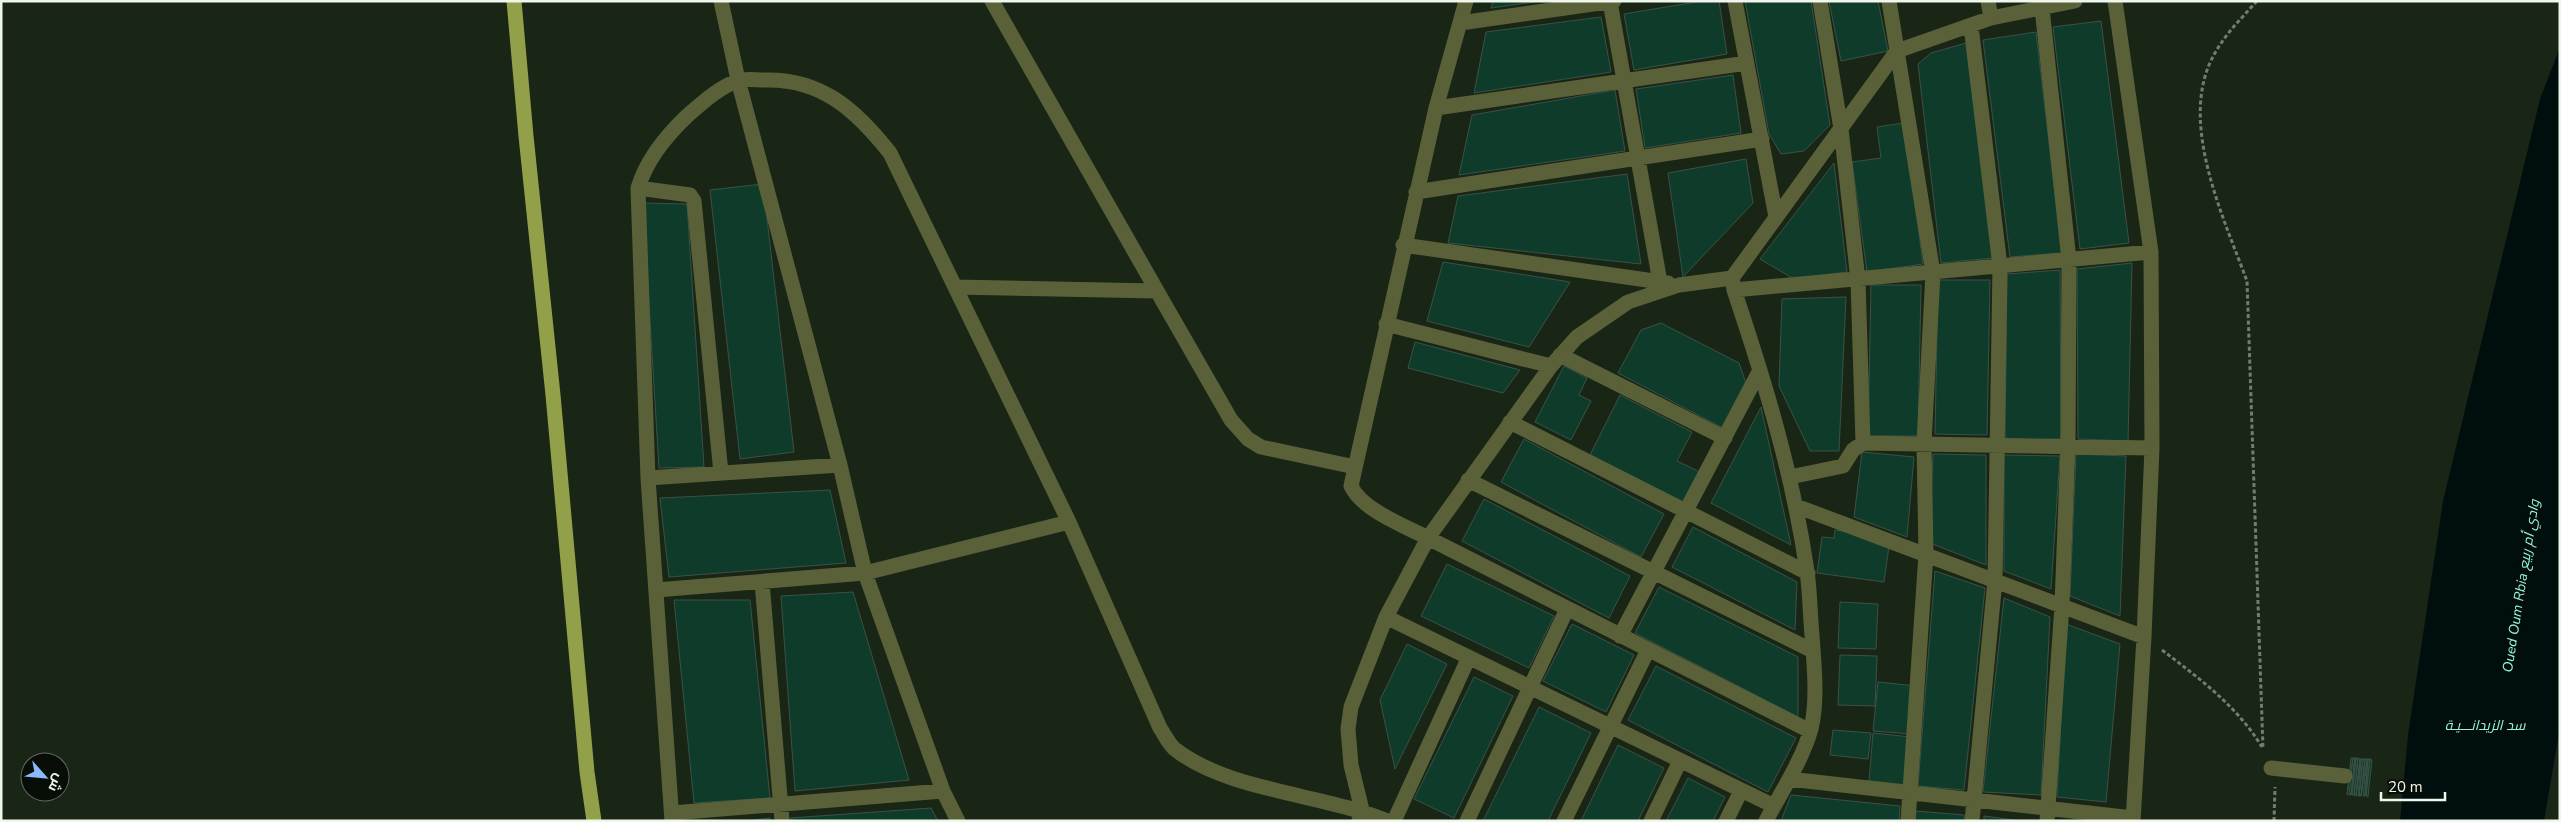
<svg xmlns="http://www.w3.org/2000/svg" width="2561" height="822" viewBox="0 0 2561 822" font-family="'Nunito Sans',Cairo,sans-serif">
	<rect width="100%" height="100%" fill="#192616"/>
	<path fill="#000f0e" d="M2560,47V727L2544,821H2400L2408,735L2443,501L2540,99Z"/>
	<path fill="#0f3c2a" stroke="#3b5146" d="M1493,1H1541L1491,8Z
		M1702,1H1719L1727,54L1634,70L1624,14Z
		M1745,1H1811L1830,125L1804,151L1781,154L1769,134Z
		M1829,1H1878L1888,51L1841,61Z
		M1601,17L1611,72L1474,93L1486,32Z
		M2101,21L2129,243L2080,249L2053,27Z
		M2036,32L2062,253L2010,257L1983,40Z
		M1966,43L1993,258L1941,263L1918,64L1931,53Z
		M1733,75L1741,133L1645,148L1636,89Z
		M1615,90L1625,151L1459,175L1472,115Z
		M1904,123L1923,264L1867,272L1852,162L1881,158L1877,127Z
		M1746,159L1753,203L1683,277L1668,173Z
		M1834,163L1847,272L1794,279L1760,259Z
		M1627,174L1641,264L1448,243L1458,196Z
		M763,184L794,452L740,459L710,190Z
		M643,203L687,204L704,467L659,468Z
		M1443,262L1570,282L1529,347L1427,321Z
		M2132,263L2128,441L2078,439L2077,269Z
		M2060,270L2061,439L2005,440L2007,274Z
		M1938,280H1990L1987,435L1935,434Z
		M1871,285H1921L1918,436H1868Z
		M1846,297L1839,451H1810L1779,386L1782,299Z
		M1661,323L1739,363L1746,383L1723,428L1618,373L1641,330Z
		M1415,342L1520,370L1503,393L1408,368Z
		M1564,366L1587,378L1579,395L1591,401L1571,440L1535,422Z
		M1620,395L1692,432L1677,461L1702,473L1686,504L1590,455Z
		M1761,407L1791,545L1711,503Z
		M1524,439L1664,514L1641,557L1501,482Z
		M1862,452L1914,457L1907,537L1854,517Z
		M1933,454L1986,455V565L1930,543Z
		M2076,454L2126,456L2120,616L2070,596Z
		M2004,455L2060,456L2051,589L2004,571Z
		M830,490L846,563L669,577L660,498Z
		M1484,499L1630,576L1609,618L1462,541Z
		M1693,527L1797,582L1795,630L1672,567Z
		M1835,530L1859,533L1889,546L1884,582L1817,573L1822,537L1834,538Z
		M1447,564L1554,616L1529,668L1421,616Z
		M1935,571L1985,588L1964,790L1918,786Z
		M1659,587L1798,657V717L1635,633Z
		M853,592L909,780L795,791L781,596Z
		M2004,598L2050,617L2041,795L1983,792Z
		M674,600H750L770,798L694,803Z
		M1840,602L1878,604L1876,649L1838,648Z
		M1572,624L1634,655L1606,712L1543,681Z
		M2066,624L2120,644L2106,802L2057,797Z
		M1407,644L1447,664L1395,769L1380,700Z
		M1840,655L1877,656L1875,706L1838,705Z
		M1656,666L1796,738L1768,792L1628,720Z
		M1474,677L1513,696L1454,818L1414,799Z
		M1878,682L1916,686L1911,734L1873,731Z
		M1539,707L1591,733L1548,821H1483Z
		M1833,730L1871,733L1868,759L1830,755Z
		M1873,733L1911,737L1907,785L1869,781Z
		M1618,745L1664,768L1638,821H1581Z
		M2351,758H2353L2347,795Z
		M2353,758H2355L2351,795H2349Z
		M2355,758H2356L2351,795Z
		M2356,758H2358L2354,795H2352Z
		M2358,758L2360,759L2356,796L2354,795Z
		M2360,759H2361L2356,796Z
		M2361,759H2363L2359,796H2358Z
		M2363,759H2365L2361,796H2359Z
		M2365,759H2367L2361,796Z
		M2367,759H2368L2365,796H2363Z
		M2368,759H2370L2365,796Z
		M2370,759L2372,760L2368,797L2366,796Z
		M1688,778L1725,797L1713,821H1666Z
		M1791,795L1900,806L1899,821H1781Z
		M931,808L938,821H790V818Z
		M1916,811L1964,815V821H1915Z
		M1984,816L2021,821H1984Z
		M770,818V821H745Z"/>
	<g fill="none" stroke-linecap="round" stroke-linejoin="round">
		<path stroke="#727d70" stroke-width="3" stroke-dasharray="4 2.5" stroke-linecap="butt" d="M2257,1C2239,21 2220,39 2209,65C2182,130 2224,219 2247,281L2263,749
			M2162,650C2200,679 2237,706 2262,747
			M2274,821L2275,787"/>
		<path stroke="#5a6139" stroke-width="15" d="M721,1L738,80L840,465L865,573L943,791L958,821
			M992,1L1157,291
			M1466,1L1436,108L1351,486C1362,510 1405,526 1428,538L1810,731
			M1735,1L1776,217
			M1820,1L1841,129L1858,280L1863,443
			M1889,1L1933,273L1924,443L1926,554L1908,821
			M1988,1L1991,18
			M2115,1L2151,252L2152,448L2144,637L2133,821
			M1610,2L1660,282
			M2042,8L2069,260L2068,445L2062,605L2047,821
			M1460,23L1614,1
			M1971,26L2000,266L1995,580L1972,821
			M1436,108L1747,63
			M638,188L690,195L694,201L721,473
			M1416,192L1762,139
			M1403,245L1668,283
			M955,287L1157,291L1231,420L1248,439L1261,447L1355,467
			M1734,290L2151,252
			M1386,324L1551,366
			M1560,355L1725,438
			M1510,422L1808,573
			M1790,477L1843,466L1853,450L1863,443L2152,448
			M648,478L840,465
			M1468,480L1813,651
			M1796,506L2144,637
			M762,582L782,821
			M656,590L865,573L1069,522
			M1386,617L1774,806
			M1620,636L1760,370
			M2271,768L2345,776
			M1789,779L2133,818
			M672,813L943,791
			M672,821L648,478L638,188C646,161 667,135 687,116C702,103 718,88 737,81C744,78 756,80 764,80C821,78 856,110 890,153L1069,522L1160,728C1165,735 1169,745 1176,750C1229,791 1323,794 1387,821
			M1359,821L1362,810L1351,765L1348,729L1351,707L1386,617L1428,538L1551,366L1577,337L1628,302L1679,285L1732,278
			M1394,821L1469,657
			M1467,821L1567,609
			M1564,821L1648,650
			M1651,821L1680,761
			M1726,821L1741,791
			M1766,821C1781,792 1802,761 1811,729C1818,700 1814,665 1812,635C1810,614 1810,592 1807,571C1793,475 1765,382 1734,290L1732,278L1897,51L1991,18L2075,1"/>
		<path stroke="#93a04a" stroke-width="15" d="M514,1L526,136L553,395L587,772L594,821"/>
	</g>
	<g text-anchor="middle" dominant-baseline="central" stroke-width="4.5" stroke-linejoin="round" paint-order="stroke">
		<g font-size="14" font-style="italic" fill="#8bf8ed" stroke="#080d07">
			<text transform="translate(2521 586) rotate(-81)">Oued Oum Rbia وادي أم ربيع</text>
			<text x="2485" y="725">سد الزيدانـــيـة</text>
		</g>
	</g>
	<rect width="2561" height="822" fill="none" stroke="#eff7ed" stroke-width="5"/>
	<g transform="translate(45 777) rotate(117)"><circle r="24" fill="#080d07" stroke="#646b63"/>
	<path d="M0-4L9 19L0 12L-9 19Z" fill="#8abafc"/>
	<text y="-8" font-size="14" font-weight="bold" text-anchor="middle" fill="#eff7ed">ش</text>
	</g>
	<path d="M2381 792v8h64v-8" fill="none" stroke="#eff7ed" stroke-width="2.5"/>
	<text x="2388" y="792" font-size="15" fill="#eff7ed" stroke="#080d07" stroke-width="4" paint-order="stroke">20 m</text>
</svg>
